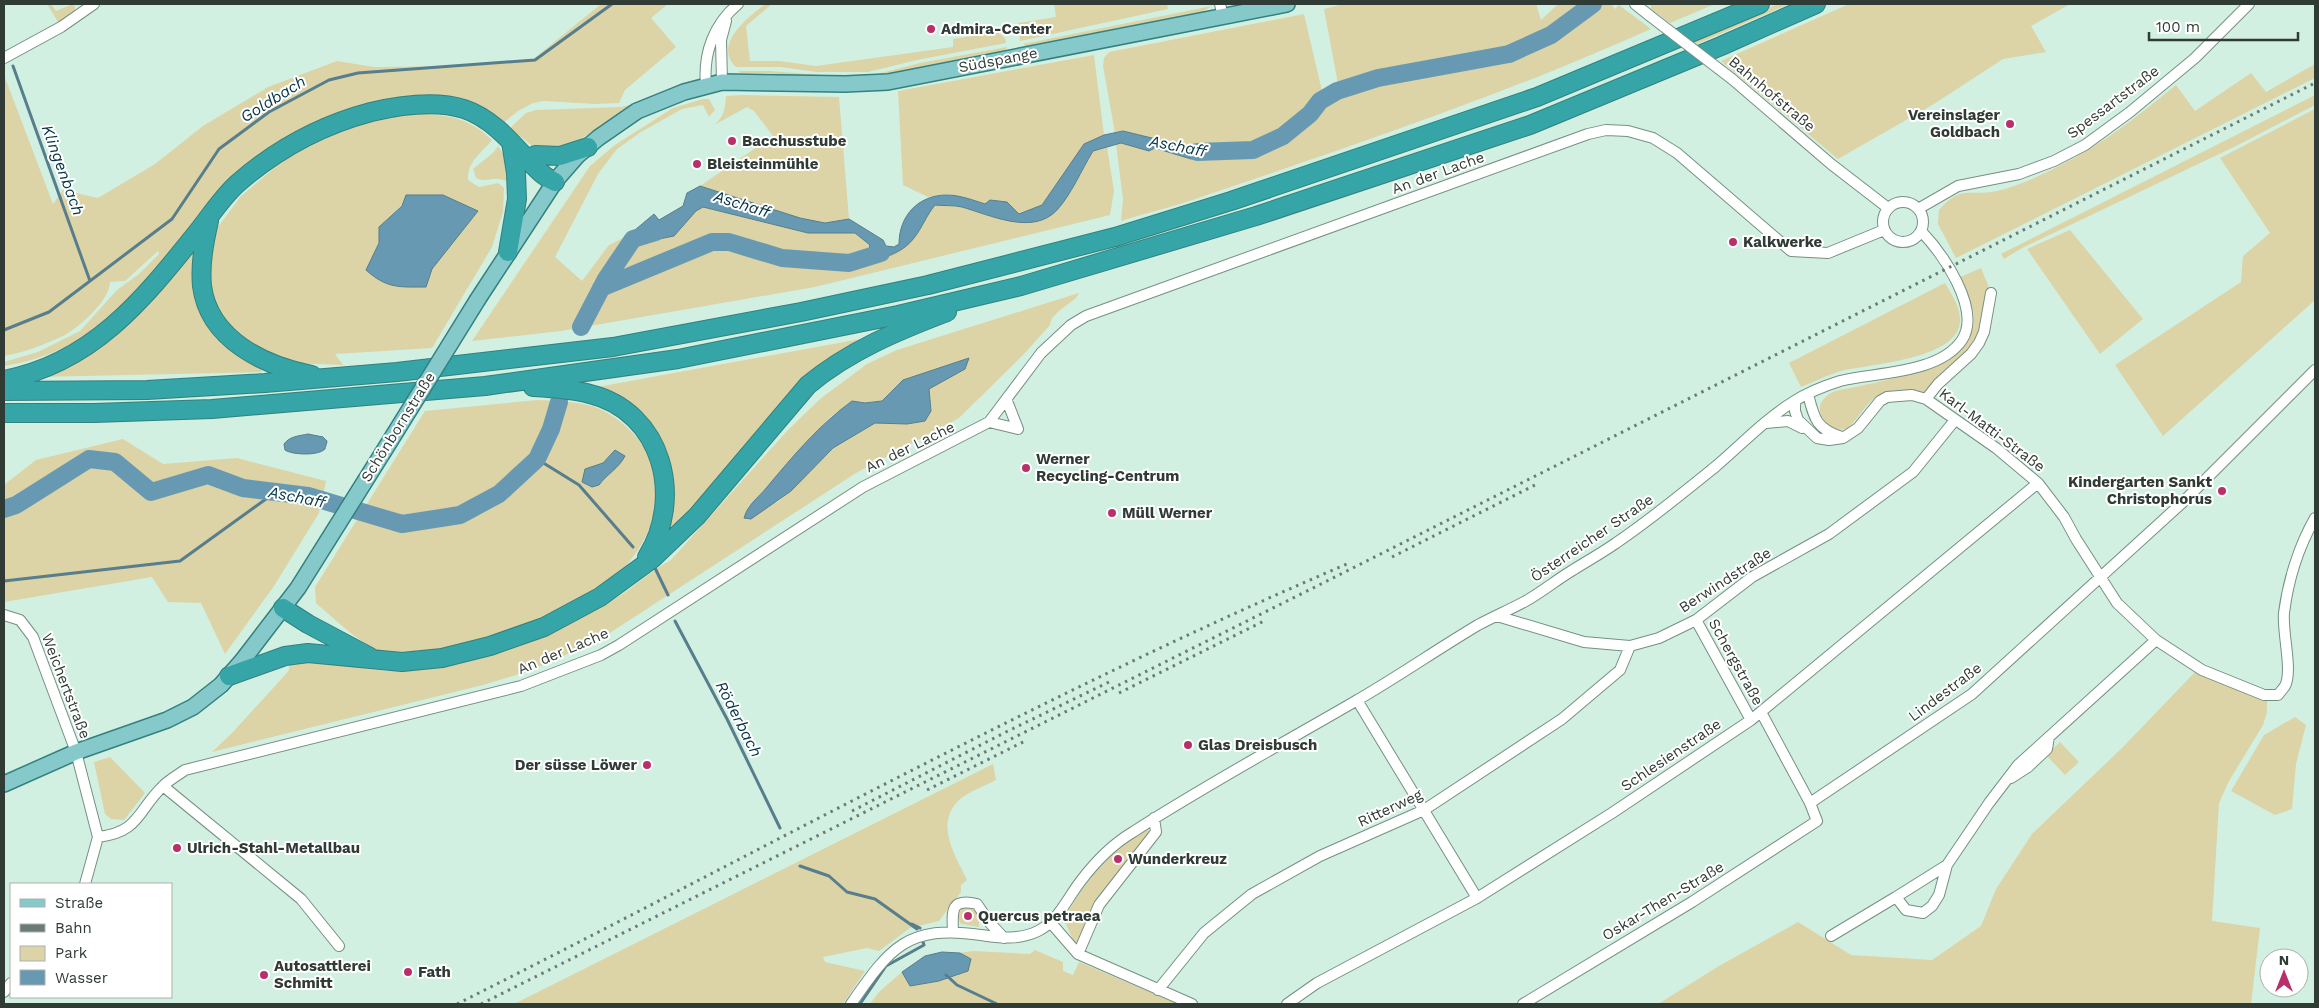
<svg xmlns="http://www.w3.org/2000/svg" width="2319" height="1008" viewBox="0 0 2319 1008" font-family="'Work Sans',sans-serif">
	<rect width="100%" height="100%" fill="#d2f0e1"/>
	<path fill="#dcd3a6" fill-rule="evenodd" d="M47,4H51L56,11L73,4L75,7V12L58,22Z
		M601,4H668L651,18L676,47L625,90L619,103L595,104L544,101L533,103L518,111L503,123L454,100L297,135L101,325C72,347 40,360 4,366V362L38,352L80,331L117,290L139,274L159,254L158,251L125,281L110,282C110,300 79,328 63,336C46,344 23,353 4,356V75L53,204L63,190L98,198L155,164L203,126L268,87L337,61L374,67L470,66L531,61Z
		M765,4H772L746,26L750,61H779L816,66L953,47V39L998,32L1005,38L1006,43L917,60L868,72H817L780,67H736C712,44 749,17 765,4Z
		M1054,4H1167L1168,9L1020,41L1018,23L1056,17Z
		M1343,4H1536L1541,20L1558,4H1611L1615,9L1619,5L1651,29C1506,94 1355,145 1204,196C1177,206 1149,212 1121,221L1123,199L1116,144L1121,143L1155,148L1191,159L1217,148H1193L1123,131L1115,133L1103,66L1104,58L1109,52L1304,14L1322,91L1338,84L1324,9Z
		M1651,4H1715L1670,23L1651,9Z
		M1778,4H1789L1697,44L1693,41Z
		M1849,4H2070L2031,26L2046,52L2003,59L1934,104L1838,159L1721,61Z
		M1212,6L1200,13L1028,49L1023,44Z
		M1007,47L1006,51L999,54L890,75L818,78L769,73H740L739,71H770L832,76L877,74L920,63Z
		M1094,55L1104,135L1084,144L1042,205L1019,214L1007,202L990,200L985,204L948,194L928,197L903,185L898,91Z
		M2315,64V78L1956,258L1938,224L1939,210C1962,184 1969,197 1997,191C2017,187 2039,176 2057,167C2102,145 2138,116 2176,85L2195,111L2251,73L2266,92Z
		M682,83V85L661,93L613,119L561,151L535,148L510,128L526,113L536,110L621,107L640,103Z
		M743,95L839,97L849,219L825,223L800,218L700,186L773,136L754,111L747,107L714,125C724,117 725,109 726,96Z
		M2315,95V105L2236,146L2022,248L2004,259L2001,254Z
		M703,99H709L715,110L709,117L703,105L682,109L641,132L617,149L598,174L555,257L582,281L609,245L629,235L639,243L674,236L696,211L702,206L808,233H855L870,245L861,262L878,260L915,237L926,217L935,205C944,206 954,205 962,207C990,215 1033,236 1057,210C1070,197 1083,168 1093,151L1107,147L1114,191L1110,215L815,287L561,331L472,341L590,166L615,145L673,108Z
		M2315,109V300L2163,436L2115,365L2241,282L2243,256L2270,233L2220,158Z
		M418,113C450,116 468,117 492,140C482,153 467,161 468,180L479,187L498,183L504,188L503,212L492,247L432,348L335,354L343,365L291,363L246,345L213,305L208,270L215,231L241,196L284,160L322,140L360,125L389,117ZM402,205L478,211L432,269L374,277L367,269L379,243V227Z
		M498,146L507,160L508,182C495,174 487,184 476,178L473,169L494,152Z
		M2070,230L2143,319L2100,354L2027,249Z
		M203,233L199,298L261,367L262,372L36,377C60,369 82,359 103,346C139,321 175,268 203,233Z
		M1981,268L1990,290L1978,333L1965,355L1926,394C1907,388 1886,387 1870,402C1862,410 1856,421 1847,429L1834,430C1817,417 1813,401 1835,391C1872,383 1971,369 1974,321C1975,305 1964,291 1958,278Z
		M1945,283C1952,295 1961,308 1960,322C1957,360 1868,364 1841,371C1827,375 1814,382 1801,387L1789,363Z
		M1079,293L1076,298L1059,311L1052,318L1050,325L1024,354L959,418L856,473L599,640L529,671L483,685L212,752L232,733L285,675L289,670V663C323,659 354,669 387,671C398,671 410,670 421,669C487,665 559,633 615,599C635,587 650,571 671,560L787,431L820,399L867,364L897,350ZM969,358L929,389L931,410L907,424L875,423L833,448L778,502L747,508L829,418L852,401L865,403L882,401L903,380Z
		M877,336L820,365L801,381L694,510L660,544L668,526L673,489L666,453L592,388Z
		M537,400C558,401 585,401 604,411C670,447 671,521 620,572C580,612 437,667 382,652C364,647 331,616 316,603L315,587L425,411ZM603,463L609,473L599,485L585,469Z
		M123,439L163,464L237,458L326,481L319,513L274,586L225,654L201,603L168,602L152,577L4,602V485L36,460Z
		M2196,671L2267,699V712L2263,725L2229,781L2219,803L2212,921L2260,928L2251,1004H1658L1719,966L1798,922L1851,955L1932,960L1981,926L1996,889L2032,834L2122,748Z
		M2295,717L2306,725L2296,764L2292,809L2275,815L2231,791L2264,735Z
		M2060,742L2079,762L2065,775L2046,755Z
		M110,757L145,793L124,820L111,819L105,814L94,762Z
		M993,764L996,780C985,786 967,792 958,801C935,825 955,855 967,880L961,885V892L939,921L910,928L879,951L867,948L823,957L825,962L865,971L843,1004H514Z
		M1146,828L1151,832L1091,909L1076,946L1064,920C1084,882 1110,851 1146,828Z
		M963,907L975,910L979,917V927L961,924C957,917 958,913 963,907Z
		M1035,950L1063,962V971L1073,975L1079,962L1178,1004H870L880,991L902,972L910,986L957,976L970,959L960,953L973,951L1030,954Z"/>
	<path fill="#679ab2" stroke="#567e8c" d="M1123,131L1193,148H1217L1219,152L1217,157L1191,159L1155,148L1149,151L1121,143L1093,151C1082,169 1071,195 1057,210C1033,236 990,215 962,207C954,205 944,206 935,205C926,216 922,228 914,238C902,254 880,260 861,262L863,256L868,252L870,245L855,233H808L703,207L696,211L674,236L639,243L629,235L654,214L659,220L683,206L687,193L700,186L800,218L825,223L849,219L883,240L886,246L894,247L899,244C899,216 918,195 947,195C959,195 973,200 985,204L990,200L1007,202L1019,214L1042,205L1084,144L1104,135Z
		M406,195H443L478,211L432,269L426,287C400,287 387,289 366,270L379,243V227L402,206Z
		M969,358L965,369L929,389L931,411L925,421L907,424L875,423L833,448L791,491L751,519L744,518C748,504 758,498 767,487C794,455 819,425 852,401L865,403L882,401L903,380Z
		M308,434L323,437L327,441C327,443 325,448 325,449C319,456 292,455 285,450L284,444C290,436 299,436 308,434Z
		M615,450L625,456C619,468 607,474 599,485L592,487L582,482L585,469L603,463Z
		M942,952L960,953L971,959L968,971L939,981L910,986L902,972L925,956Z"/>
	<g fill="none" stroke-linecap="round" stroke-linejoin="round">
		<path stroke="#567e8c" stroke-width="3" d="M13,66L90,281
			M4,330L49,312L172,219L219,149L269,112L329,80L358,73L535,60L612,4
			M537,459L579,485L633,547
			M655,568L668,595
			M4,581L180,561L277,491
			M675,621L727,719L780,828
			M800,866L829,876L847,892L875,899L917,929
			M912,924L920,928
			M946,975L957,985L997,1004
			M860,1004L886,966L924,945L923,942"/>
		<path stroke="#679ab2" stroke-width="18" d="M1197,152L1253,150L1283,136L1310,114L1320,101L1337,91L1378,78L1509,54L1551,35L1593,4
			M601,288L712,242H729L782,258L849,263L881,253
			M581,327L606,279L633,239L656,232
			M4,509L16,505L89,459L115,462L151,492L208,475L243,488L308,496L402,524L460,515L499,494L537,459L551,429L559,402"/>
		<g stroke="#759083" stroke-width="12">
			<path id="street" d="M1220,4L1223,17
				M1635,4L1650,16
				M4,58L61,27L94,4
				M1732,79L1831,164L1888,208
				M722,82L721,40L726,21
				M706,85C703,53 714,24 738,4
				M1883 222a20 20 0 1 1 40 0a20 20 0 1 1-40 0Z
				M1918,209L1958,186L2019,174L2054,161L2085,145L2130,112L2195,58L2249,4
				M1808,394C1814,418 1816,429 1842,437
				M1926,399L1938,384L1971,354L1979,343L1984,332L1991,293
				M1007,401L1018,429
				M1795,401V411L1798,420L1817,438L1829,440L1843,438L1858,428L1880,401L1887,397L1912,395L1926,399L1996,448L2038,483L2064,517L2076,539L2117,603L2156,640L2202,670L2264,695H2278C2280,692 2283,689 2285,686C2293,671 2282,632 2284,613C2288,581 2299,546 2315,518
				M989,422L1018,429
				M1766,423L1788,421L1802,428
				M4,615L20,620L33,637L76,752L98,837L85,884
				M1497,616L1584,642L1630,646L1659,638L1696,620L1752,577L1829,534L1913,472L1955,420
				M1696,620L1751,720
				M1357,700L1477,898
				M1761,712L1810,803
				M2011,778L2028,767L2047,749L2049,737
				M163,786L301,899L339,946
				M98,837C140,832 137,811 163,786C169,780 178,775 185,770L521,686L601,655L619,645L863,487L989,422L1041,353L1071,325L1086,316L1588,134L1606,130L1628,131L1653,138L1677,153L1791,251L1828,253L1884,230
				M1947,865L1896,897L1906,910L1923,913L1932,906L1939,895L1947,865L1989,803L2018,765L2156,640
				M1051,923L1078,954L1192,1004
				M953,931C952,910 951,898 977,904L989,922L1004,938
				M1831,936L1896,897
				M1078,954L1099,905L1156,832L1154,818
				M1158,990L1204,933L1252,894L1320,856L1424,810L1562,719L1620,670L1630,646
				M4,992L11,983
				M851,1004C890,948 907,924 981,935C1000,938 1020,940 1038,931C1058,921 1067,899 1080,882C1095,862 1111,845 1133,832C1204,786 1280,745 1354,702C1396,678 1436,650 1478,625C1493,617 1509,610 1524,602C1541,593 1556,580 1573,570C1587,561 1602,553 1616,543C1650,520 1683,493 1715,467C1741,445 1764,420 1793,402C1808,392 1824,386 1840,381C1876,372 1939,374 1962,340C1982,309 1942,253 1921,231
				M1287,1004L1317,983L1477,898L1612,813L1751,720L2038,483
				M1523,1004L1692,902L1817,821L1810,803L1972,694L2183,502L2315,370"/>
		</g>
		<g stroke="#33807f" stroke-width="18">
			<path id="primary" d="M478,299L556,180L577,156L598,138L637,111L684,92L722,82L845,84L888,82L1287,4
				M4,784L76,752L167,720L193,707L221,685L242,661L298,588L382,454"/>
		</g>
		<g stroke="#33807f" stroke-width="20">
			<path id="highway" d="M535,155L560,156L588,147
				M209,221C204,243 200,264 202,286C209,340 265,366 312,375
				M508,252L517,199L516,173L511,142
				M4,380C92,363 142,301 195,235C209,218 222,197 238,183C277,149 322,125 371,112C401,105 435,100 464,109C489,117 509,139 526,158C535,167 543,177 555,182
				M533,387C552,388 572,389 590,394C663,412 684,498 647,557
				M4,391L147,390L265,383L397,372L613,347L801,312L928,285L1115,237L1231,201L1537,97L1760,4
				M4,413H94L212,409L485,386L678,359L898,315L1021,286L1256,216L1530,125L1721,46L1816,4
				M283,608L308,624L370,657
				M229,676L285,656L308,653L402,662L442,658L490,646L544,627L600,597L652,559L697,516L808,385C849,351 897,331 947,312"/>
		</g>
		<use href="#street" stroke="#fff" stroke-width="10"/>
		<use href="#primary" stroke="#86c9ca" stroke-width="15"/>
		<use href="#highway" stroke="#35a5a7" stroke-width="18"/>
		<path stroke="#6a7c73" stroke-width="3" stroke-dasharray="2.5 5" stroke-linecap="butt" d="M1392,557L1539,483
			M1119,693L1266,620
			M927,790L1025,741
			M852,811L1006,732L1111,681
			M457,1004C752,856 1042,694 1347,564
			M481,1004L1321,584L2315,83"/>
		<g stroke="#759083" stroke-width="12" stroke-linecap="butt">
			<path id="street-bridge" d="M1650,16L1732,79"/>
		</g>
		<g stroke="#33807f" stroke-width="18" stroke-linecap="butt">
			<path id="primary-bridge" d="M382,454L478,299"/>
		</g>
		<use href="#street-bridge" stroke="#fff" stroke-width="10"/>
		<use href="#primary-bridge" stroke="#86c9ca" stroke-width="15"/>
	</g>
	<g fill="#b92f6a" stroke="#fff" stroke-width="2">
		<circle cx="931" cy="29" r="5"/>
		<circle cx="2010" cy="124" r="5"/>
		<circle cx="732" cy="141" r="5"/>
		<circle cx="697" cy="164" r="5"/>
		<circle cx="1733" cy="242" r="5"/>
		<circle cx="1026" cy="468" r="5"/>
		<circle cx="2222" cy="491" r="5"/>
		<circle cx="1112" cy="513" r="5"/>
		<circle cx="1188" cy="745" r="5"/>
		<circle cx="647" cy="765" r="5"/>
		<circle cx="177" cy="848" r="5"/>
		<circle cx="1118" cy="859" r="5"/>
		<circle cx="968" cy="916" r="5"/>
		<circle cx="408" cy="972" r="5"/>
		<circle cx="264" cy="975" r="5"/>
	</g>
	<g text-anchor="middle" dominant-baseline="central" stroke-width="4" stroke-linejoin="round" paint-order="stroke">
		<g font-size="15" font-weight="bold" fill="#303b35" stroke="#fff" text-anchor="start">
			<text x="941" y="29">Admira-Center</text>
			<text x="2000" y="115" text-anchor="end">Vereinslager<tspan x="2000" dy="17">Goldbach</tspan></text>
			<text x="742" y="141">Bacchusstube</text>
			<text x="707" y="164">Bleisteinmühle</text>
			<text x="1743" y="242">Kalkwerke</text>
			<text x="1036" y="459">Werner<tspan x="1036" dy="17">Recycling-Centrum</tspan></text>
			<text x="2212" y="482" text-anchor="end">Kindergarten Sankt<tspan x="2212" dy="17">Christophorus</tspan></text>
			<text x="1122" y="513">Müll Werner</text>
			<text x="1198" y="745">Glas Dreisbusch</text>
			<text x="637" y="765" text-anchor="end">Der süsse Löwer</text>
			<text x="187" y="848">Ulrich-Stahl-Metallbau</text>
			<text x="1128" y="859">Wunderkreuz</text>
			<text x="978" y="916">Quercus petraea</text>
			<text x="274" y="966">Autosattlerei<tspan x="274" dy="17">Schmitt</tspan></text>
			<text x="418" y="972">Fath</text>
		</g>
		<g font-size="15" fill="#303b35" stroke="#fff">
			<text transform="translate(998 60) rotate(-11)">Südspange</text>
			<text transform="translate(1772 94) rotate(40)">Bahnhofstraße</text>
			<text transform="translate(2113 102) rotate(-37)">Spessartstraße</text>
			<text transform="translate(1438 173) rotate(-20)">An der Lache</text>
			<text transform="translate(398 427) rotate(-58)">Schönbornstraße</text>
			<text transform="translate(1992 430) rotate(37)">Karl-Matti-Straße</text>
			<text transform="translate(910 447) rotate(-26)">An der Lache</text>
			<text transform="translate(1592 538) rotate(-34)">Österreicher Straße</text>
			<text transform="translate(1725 580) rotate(-33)">Berwindstraße</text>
			<text transform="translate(563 651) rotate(-23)">An der Lache</text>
			<text transform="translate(1736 662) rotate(61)">Schergstraße</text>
			<text transform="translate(66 686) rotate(69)">Weichertstraße</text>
			<text transform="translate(1945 692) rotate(-37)">Lindestraße</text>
			<text transform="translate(1671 755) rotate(-34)">Schlesienstraße</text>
			<text transform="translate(1390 808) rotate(-25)">Ritterweg</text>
			<text transform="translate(1663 901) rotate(-31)">Oskar-Then-Straße</text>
		</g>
		<g font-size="16" font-style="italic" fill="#033345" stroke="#fff">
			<text transform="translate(273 99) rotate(-32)">Goldbach</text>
			<text transform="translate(1178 146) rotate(11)">Aschaff</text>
			<text transform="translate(63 170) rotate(70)">Klingenbach</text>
			<text transform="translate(742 204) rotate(17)">Aschaff</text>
			<text transform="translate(297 497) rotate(11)">Aschaff</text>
			<text transform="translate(739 719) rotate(63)">Röderbach</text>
		</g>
	</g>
	<rect width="2319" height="1008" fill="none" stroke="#303b35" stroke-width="10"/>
	<rect x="10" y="883" width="162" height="115" fill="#ffffff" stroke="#acb1ae"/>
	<rect x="20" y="899" width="25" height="8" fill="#86c9ca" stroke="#acb1ae"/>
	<text x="55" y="908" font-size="15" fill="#303b35">Straße</text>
	<rect x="20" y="924" width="25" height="8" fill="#6a7c73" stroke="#acb1ae"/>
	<text x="55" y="933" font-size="15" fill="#303b35">Bahn</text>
	<rect x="20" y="946" width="25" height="15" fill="#dcd3a6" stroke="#acb1ae"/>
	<text x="55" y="958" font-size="15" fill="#303b35">Park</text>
	<rect x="20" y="970" width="25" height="15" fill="#679ab2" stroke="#acb1ae"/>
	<text x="55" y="983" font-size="15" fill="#303b35">Wasser</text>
	<g transform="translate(2284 973)"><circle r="24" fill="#ffffff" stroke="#acb1ae"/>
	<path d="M0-4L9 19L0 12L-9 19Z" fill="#b92f6a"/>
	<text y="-8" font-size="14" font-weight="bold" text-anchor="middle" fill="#303b35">N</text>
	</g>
	<path d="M2149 32v8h149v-8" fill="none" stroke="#303b35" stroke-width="2.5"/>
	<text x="2156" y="32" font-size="15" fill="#303b35" stroke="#ffffff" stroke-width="4" paint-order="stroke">100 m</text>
</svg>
